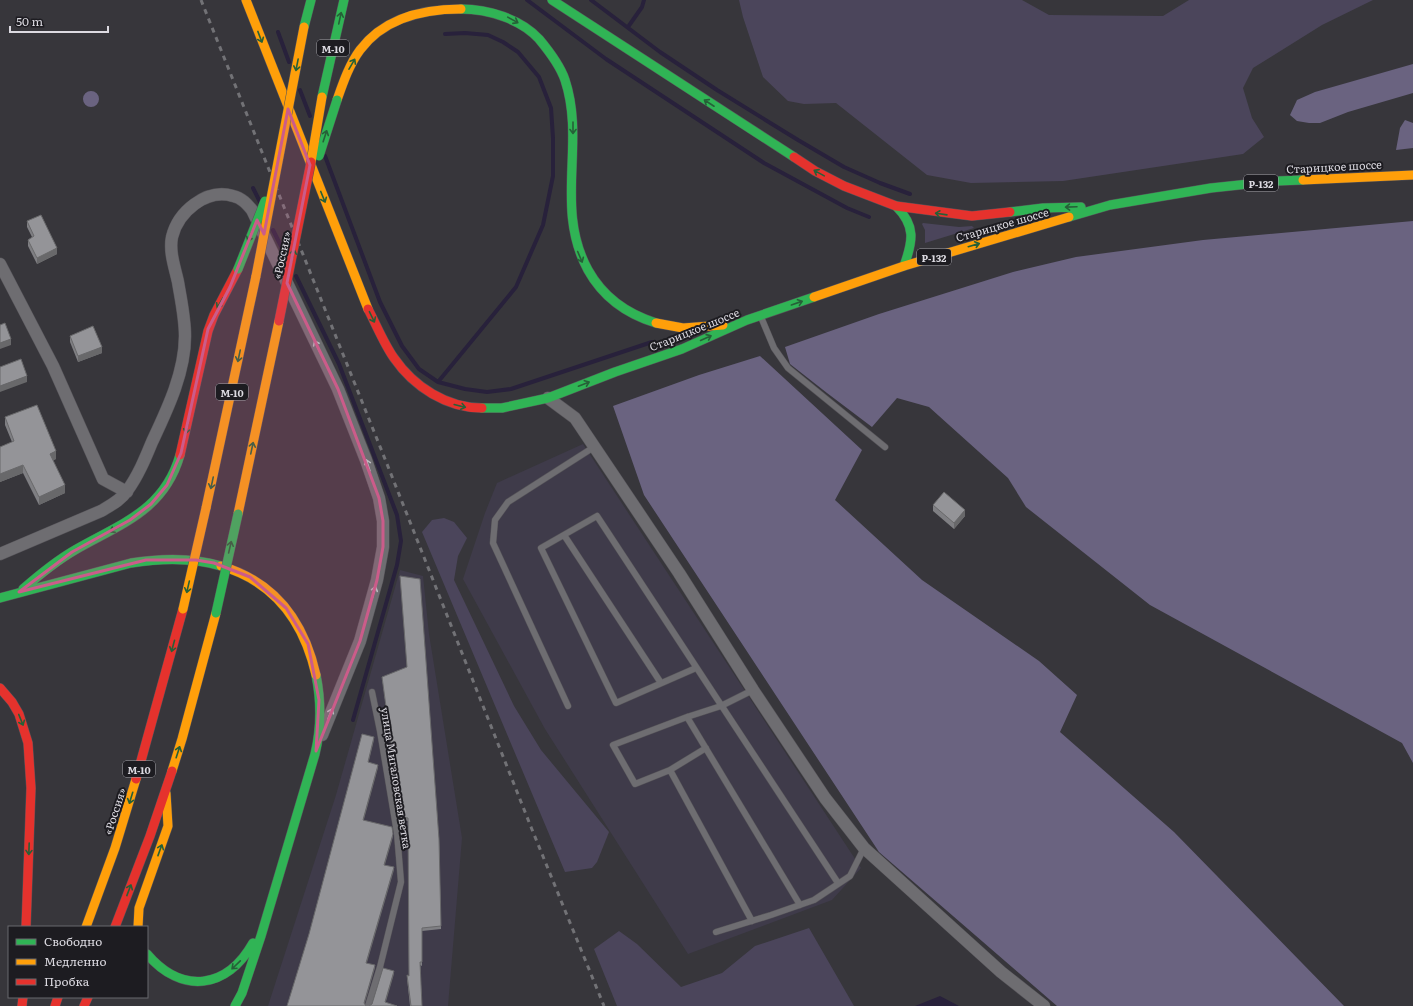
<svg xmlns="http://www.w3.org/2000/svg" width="1413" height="1006" viewBox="0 0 1413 1006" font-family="Literata,serif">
	<rect width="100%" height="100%" fill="#37363b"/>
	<path fill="#3f3b4a" d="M583,444L861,868L832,900L688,954L545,729L463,579L485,513L497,483Z
		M400,570L423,576L429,634L462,838L448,1006H268L336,795Z"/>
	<path fill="#4b455b" d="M739,0H1022L1049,15L1163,16L1189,0H1373L1322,25L1253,68L1243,88L1252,118L1264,137L1243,154L1063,181L971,183L927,175L836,103L804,104L788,101L763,77L743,17Z
		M923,223L959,227L972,226L974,228L925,243V230L922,224Z
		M444,518L454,522L467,538L458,556L454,580L514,706L541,750L609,832L597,862L592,868L565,872L422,532L432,520Z
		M809,928L854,1006H617L594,949L619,931L637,944L681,987L722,973L755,946Z"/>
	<path fill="#6a6380" d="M1413,64V93L1348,112L1320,123H1309L1297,121L1290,115L1297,100L1315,92Z
		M83 99a8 8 0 1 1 16 0a8 8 0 1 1-16 0Z
		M1405,120L1413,123V148L1396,150L1400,128Z
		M1413,221V763L1402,743L1150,605L1026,507L1008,478L929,407L897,398L872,427L827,393L790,364L785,347L879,314L1013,272L1076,257L1203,240Z
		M760,356L862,450L835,500L922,580L1039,661L1077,695L1060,732L1174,832L1344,1006H1057L879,852L644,495L613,406L699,375Z"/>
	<path fill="#28213b" d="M940,996L959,1006H915Z"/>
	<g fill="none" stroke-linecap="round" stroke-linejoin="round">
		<path stroke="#28213b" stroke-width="4" d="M527,0L606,59L764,163L847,208L869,217
			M591,0L660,52L717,90L798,140L844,167L880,183L910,194
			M628,27L642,7L644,0
			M278,32L289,62
			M300,90L310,116
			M325,156L380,302L402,346L419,369L438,382L465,389L487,392L511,389L652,342
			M253,188L260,202
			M273,230L285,254
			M296,276L339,364L397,515L401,541L397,565L353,720
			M438,382L516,287L543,225L553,176V138L551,108L539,77L518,52L503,42L488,35L465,33L445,34"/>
		<g stroke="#555358" stroke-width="7">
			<path id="lane" d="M761,317L774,348L788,368L885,447
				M564,535L661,683
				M696,668L616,703L541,548L597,516L838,883
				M568,706L493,543L495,520L508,502L594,447
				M687,717L800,905
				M706,748L670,770L635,784L613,745L687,717L721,706L753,690
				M670,770L752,921
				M716,932L771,915L814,900L850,876L864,848
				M368,1006L380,967L401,882L397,833L380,731L372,692"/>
		</g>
		<g stroke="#555358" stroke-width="13">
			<path id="street" d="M0,264L53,366L103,479L127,492
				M548,398L575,418L679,573L753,690L825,798L864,848L1001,972L1044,1006
				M0,554L101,511C111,505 121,500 127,491C138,476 145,459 152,442C167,410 185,373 185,336C185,318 181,300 178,282C175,268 169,252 172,237C178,212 206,188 233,196C242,198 247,204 252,210L338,389L366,460L379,498L383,521V547L377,580L360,641L322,735"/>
		</g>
		<g stroke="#555358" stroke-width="10">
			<path id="fast" d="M552,0L794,157
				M461,9C488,9 521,19 539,39C549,51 560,65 565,80C586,143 554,208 588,270C603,297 627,314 656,323
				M304,27L311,0
				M322,97L344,0
				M896,206C916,226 913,241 904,266
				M1010,212L1043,208L1081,207
				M1069,217L1110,205L1211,188L1277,181L1303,180
				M482,408H502L548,398L615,372L682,349L747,320L814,297
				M23,589C39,575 56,561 75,550C120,524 164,511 180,455
				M0,598L131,563C162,558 191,557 221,566
				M147,954C182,995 227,989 253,943
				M235,1006L242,993L261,936L315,754C321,729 321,700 316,675"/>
		</g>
		<g stroke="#555358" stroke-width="10">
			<path id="slow" d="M246,0L368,309
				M337,100C343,83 349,65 360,50C384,18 424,9 461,9
				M1303,180L1413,175
				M814,297L904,266L1069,217
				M656,323L683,328L723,325
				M206,508L256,276
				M238,514L279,321
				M221,566C276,582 304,622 316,675
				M172,771L182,739L216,613
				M86,927L115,848L136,779
				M138,927L139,908L168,826L166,793"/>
		</g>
		<g stroke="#555358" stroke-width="10">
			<path id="jam" d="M794,157L815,171L844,186L896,206L972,216L1010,212
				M368,309C376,324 384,344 394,358C414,387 447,408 482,408
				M180,455L208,331L214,315L238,269
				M0,688L12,702L19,714L28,743L31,788L26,927
				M136,779L183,609
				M115,927L150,836L172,771
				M22,1006L23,997
				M55,1006L58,997
				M84,1006L88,997"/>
		</g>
		<use href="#lane" stroke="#6e6d71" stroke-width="6"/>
		<use href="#street" stroke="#6e6d71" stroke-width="12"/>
		<use href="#fast" stroke="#30b455" stroke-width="9"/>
		<use href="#slow" stroke="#ff9f0a" stroke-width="9"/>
		<use href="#jam" stroke="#e5322d" stroke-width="9"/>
		<path stroke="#727276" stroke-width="3" stroke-dasharray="5 5" stroke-linecap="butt" d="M201,0L389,469L531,827L604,1006"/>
		<g stroke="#555358" stroke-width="10" stroke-linecap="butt">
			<path id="fast-bridge" d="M319,156L337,100
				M238,269L265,201
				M216,613L238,514"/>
		</g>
		<g stroke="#555358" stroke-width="10" stroke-linecap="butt">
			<path id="slow-bridge" d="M311,162L322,97
				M256,276L304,27
				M183,609L206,508"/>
		</g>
		<g stroke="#555358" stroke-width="10" stroke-linecap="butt">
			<path id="jam-bridge" d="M279,321L311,162"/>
		</g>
		<use href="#fast-bridge" stroke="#30b455" stroke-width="9"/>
		<use href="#slow-bridge" stroke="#ff9f0a" stroke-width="9"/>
		<use href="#jam-bridge" stroke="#e5322d" stroke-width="9"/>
	</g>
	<path fill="#7f7f83" d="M27,221L57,254L37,264L28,246V240L32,237L27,227Z
		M70,336L102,353L78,362L70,342Z
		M5,417L56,459L53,460L65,493L39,505L23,473L0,482V447L12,442L5,425Z
		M933,505L965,516L954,529L933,511Z
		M382,677L439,839L441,929L422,931V966L420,965L422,1006H410L407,978V975L409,976L408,821L401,820Z"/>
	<path fill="#68686a" d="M57,248V254L37,264V258Z
		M11,339V345L0,349V343Z
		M102,347V353L78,362V356Z
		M27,376V382L0,392V386Z
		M56,451V459L50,462V454Z
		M23,465V473L0,482V474Z
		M65,485V493L39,505V497Z
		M965,510V516L954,529V523Z
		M374,737V740L368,765V762Z
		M378,765V768L363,823V820Z
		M393,834V837L384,868V865Z
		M394,867V870L366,966V963Z
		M375,965V968L364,1006V1003Z
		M394,971V974L385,1005V1002Z"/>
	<path fill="#949498" stroke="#68686a" d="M41,215L57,248L37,258L28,240L34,236L27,221Z
		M5,323L11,339L0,343V325Z
		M93,326L102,347L78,356L70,336Z
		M21,359L27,376L0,386V367Z
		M37,405L56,451L50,454L65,485L39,497L23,465L0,474V447L14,441L5,417Z
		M944,492L965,510L954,523L933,505Z
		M400,576L420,579L439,839L441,926L422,928V962H420L422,1006H411L407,975L409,976L408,818L401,817L382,677L407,667Z
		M362,734L374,737L368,762L378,765L363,820L392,827L393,834L384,865L394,867L366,963L375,965L364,1003L366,1006H287L309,934Z
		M383,968L394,971L385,1002L397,1006H369L372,1004Z"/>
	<defs><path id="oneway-shaft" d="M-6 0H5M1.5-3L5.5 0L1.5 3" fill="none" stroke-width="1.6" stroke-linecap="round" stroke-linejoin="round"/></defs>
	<g stroke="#266038">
		<use href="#oneway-shaft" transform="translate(340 18) rotate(-78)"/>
		<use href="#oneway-shaft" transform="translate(513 20) rotate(29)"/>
		<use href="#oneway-shaft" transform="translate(260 37) rotate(69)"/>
		<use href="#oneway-shaft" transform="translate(352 64) rotate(-60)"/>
		<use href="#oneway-shaft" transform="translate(297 65) rotate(101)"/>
		<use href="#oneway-shaft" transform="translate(709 103) rotate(-147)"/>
		<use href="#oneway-shaft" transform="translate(573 128) rotate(90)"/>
		<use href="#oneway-shaft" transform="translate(325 136) rotate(-72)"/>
		<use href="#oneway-shaft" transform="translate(819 173) rotate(-151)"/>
		<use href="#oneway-shaft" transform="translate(323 197) rotate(68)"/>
		<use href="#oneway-shaft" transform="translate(1071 207) rotate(178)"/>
		<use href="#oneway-shaft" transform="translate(941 214) rotate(-172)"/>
		<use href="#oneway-shaft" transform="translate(250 236) rotate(112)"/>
		<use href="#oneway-shaft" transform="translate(974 245) rotate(-16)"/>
		<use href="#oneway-shaft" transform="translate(293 255) rotate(-78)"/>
		<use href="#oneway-shaft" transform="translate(580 257) rotate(67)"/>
		<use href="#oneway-shaft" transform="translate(220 303) rotate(120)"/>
		<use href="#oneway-shaft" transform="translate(797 303) rotate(-19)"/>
		<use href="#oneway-shaft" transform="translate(372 317) rotate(64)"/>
		<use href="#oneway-shaft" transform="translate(706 338) rotate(-24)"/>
		<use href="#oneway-shaft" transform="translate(239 356) rotate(102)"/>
		<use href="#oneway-shaft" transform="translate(584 384) rotate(-21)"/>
		<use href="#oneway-shaft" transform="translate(460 406) rotate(14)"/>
		<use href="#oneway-shaft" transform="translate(187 428) rotate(104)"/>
		<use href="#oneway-shaft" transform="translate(252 448) rotate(-78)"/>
		<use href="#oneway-shaft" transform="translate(212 483) rotate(102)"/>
		<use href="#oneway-shaft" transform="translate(115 529) rotate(151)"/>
		<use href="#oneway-shaft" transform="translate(230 547) rotate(-77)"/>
		<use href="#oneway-shaft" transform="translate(188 587) rotate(103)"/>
		<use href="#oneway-shaft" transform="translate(173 646) rotate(105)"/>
		<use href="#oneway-shaft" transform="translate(21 720) rotate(68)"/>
		<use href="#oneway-shaft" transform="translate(178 752) rotate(-72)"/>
		<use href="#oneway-shaft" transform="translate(131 798) rotate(107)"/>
		<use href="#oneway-shaft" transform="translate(29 849) rotate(92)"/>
		<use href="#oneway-shaft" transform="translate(160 850) rotate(-70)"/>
		<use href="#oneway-shaft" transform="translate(129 890) rotate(-69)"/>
		<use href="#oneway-shaft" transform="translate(236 965) rotate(136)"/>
	</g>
	<g stroke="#bbb9bf">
		<use href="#oneway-shaft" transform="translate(317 346) rotate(-116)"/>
		<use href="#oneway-shaft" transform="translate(368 465) rotate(-109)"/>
		<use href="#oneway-shaft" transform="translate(374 592) rotate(-74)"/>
		<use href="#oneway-shaft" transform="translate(330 714) rotate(-68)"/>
	</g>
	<path fill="#cb5c8a" fill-opacity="0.2" stroke="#cb5c8a" stroke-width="3" stroke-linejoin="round" d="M288,109L310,165L287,283L338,389L379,498L383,521V547L377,580L360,641L316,751L319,700L308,644L286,608L250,577L214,563L196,560H146L19,592L72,552L130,520L151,504L167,485L181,453L208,329L230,287L257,220L264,234Z"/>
	<g text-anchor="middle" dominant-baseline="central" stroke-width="4" stroke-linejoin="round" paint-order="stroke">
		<g fill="#1d1c21" stroke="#a3a1a7" stroke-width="1">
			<rect x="317" y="40" width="32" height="16" rx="3"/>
			<rect x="1244" y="175" width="34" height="16" rx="3"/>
			<rect x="917" y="249" width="34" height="16" rx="3"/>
			<rect x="216" y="384" width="32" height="16" rx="3"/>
			<rect x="123" y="761" width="32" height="16" rx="3"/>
		</g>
		<g font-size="10" font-weight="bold" fill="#dcdae1">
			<text x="333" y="48">М-10</text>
			<text x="1261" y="183">Р-132</text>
			<text x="934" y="257">Р-132</text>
			<text x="232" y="392">М-10</text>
			<text x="139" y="769">М-10</text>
		</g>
		<g font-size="11" fill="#dcdae1" stroke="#1d1c21">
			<text transform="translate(1334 166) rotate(-3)">Старицкое шоссе</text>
			<text transform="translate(1002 224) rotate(-16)">Старицкое шоссе</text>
			<text transform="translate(281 255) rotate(-78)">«Россия»</text>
			<text transform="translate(694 329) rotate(-22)">Старицкое шоссе</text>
			<text transform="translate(397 778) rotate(81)">улица Мигаловская ветка</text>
			<text transform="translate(114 811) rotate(-72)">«Россия»</text>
		</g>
	</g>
	<rect x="8" y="926" width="140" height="72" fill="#1d1c21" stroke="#69686e"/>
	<rect x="16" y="939" width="20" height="6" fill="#30b455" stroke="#69686e"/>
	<text x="44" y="946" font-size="12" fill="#dcdae1">Свободно</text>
	<rect x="16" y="959" width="20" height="6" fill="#ff9f0a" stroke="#69686e"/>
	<text x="44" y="966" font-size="12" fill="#dcdae1">Медленно</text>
	<rect x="16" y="979" width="20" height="6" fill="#e5322d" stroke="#69686e"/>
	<text x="44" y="986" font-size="12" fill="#dcdae1">Пробка</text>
	<path d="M10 26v6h98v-6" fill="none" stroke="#dcdae1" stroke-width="2"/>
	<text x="16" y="26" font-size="12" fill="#dcdae1" stroke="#1d1c21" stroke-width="3" paint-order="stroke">50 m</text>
</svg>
